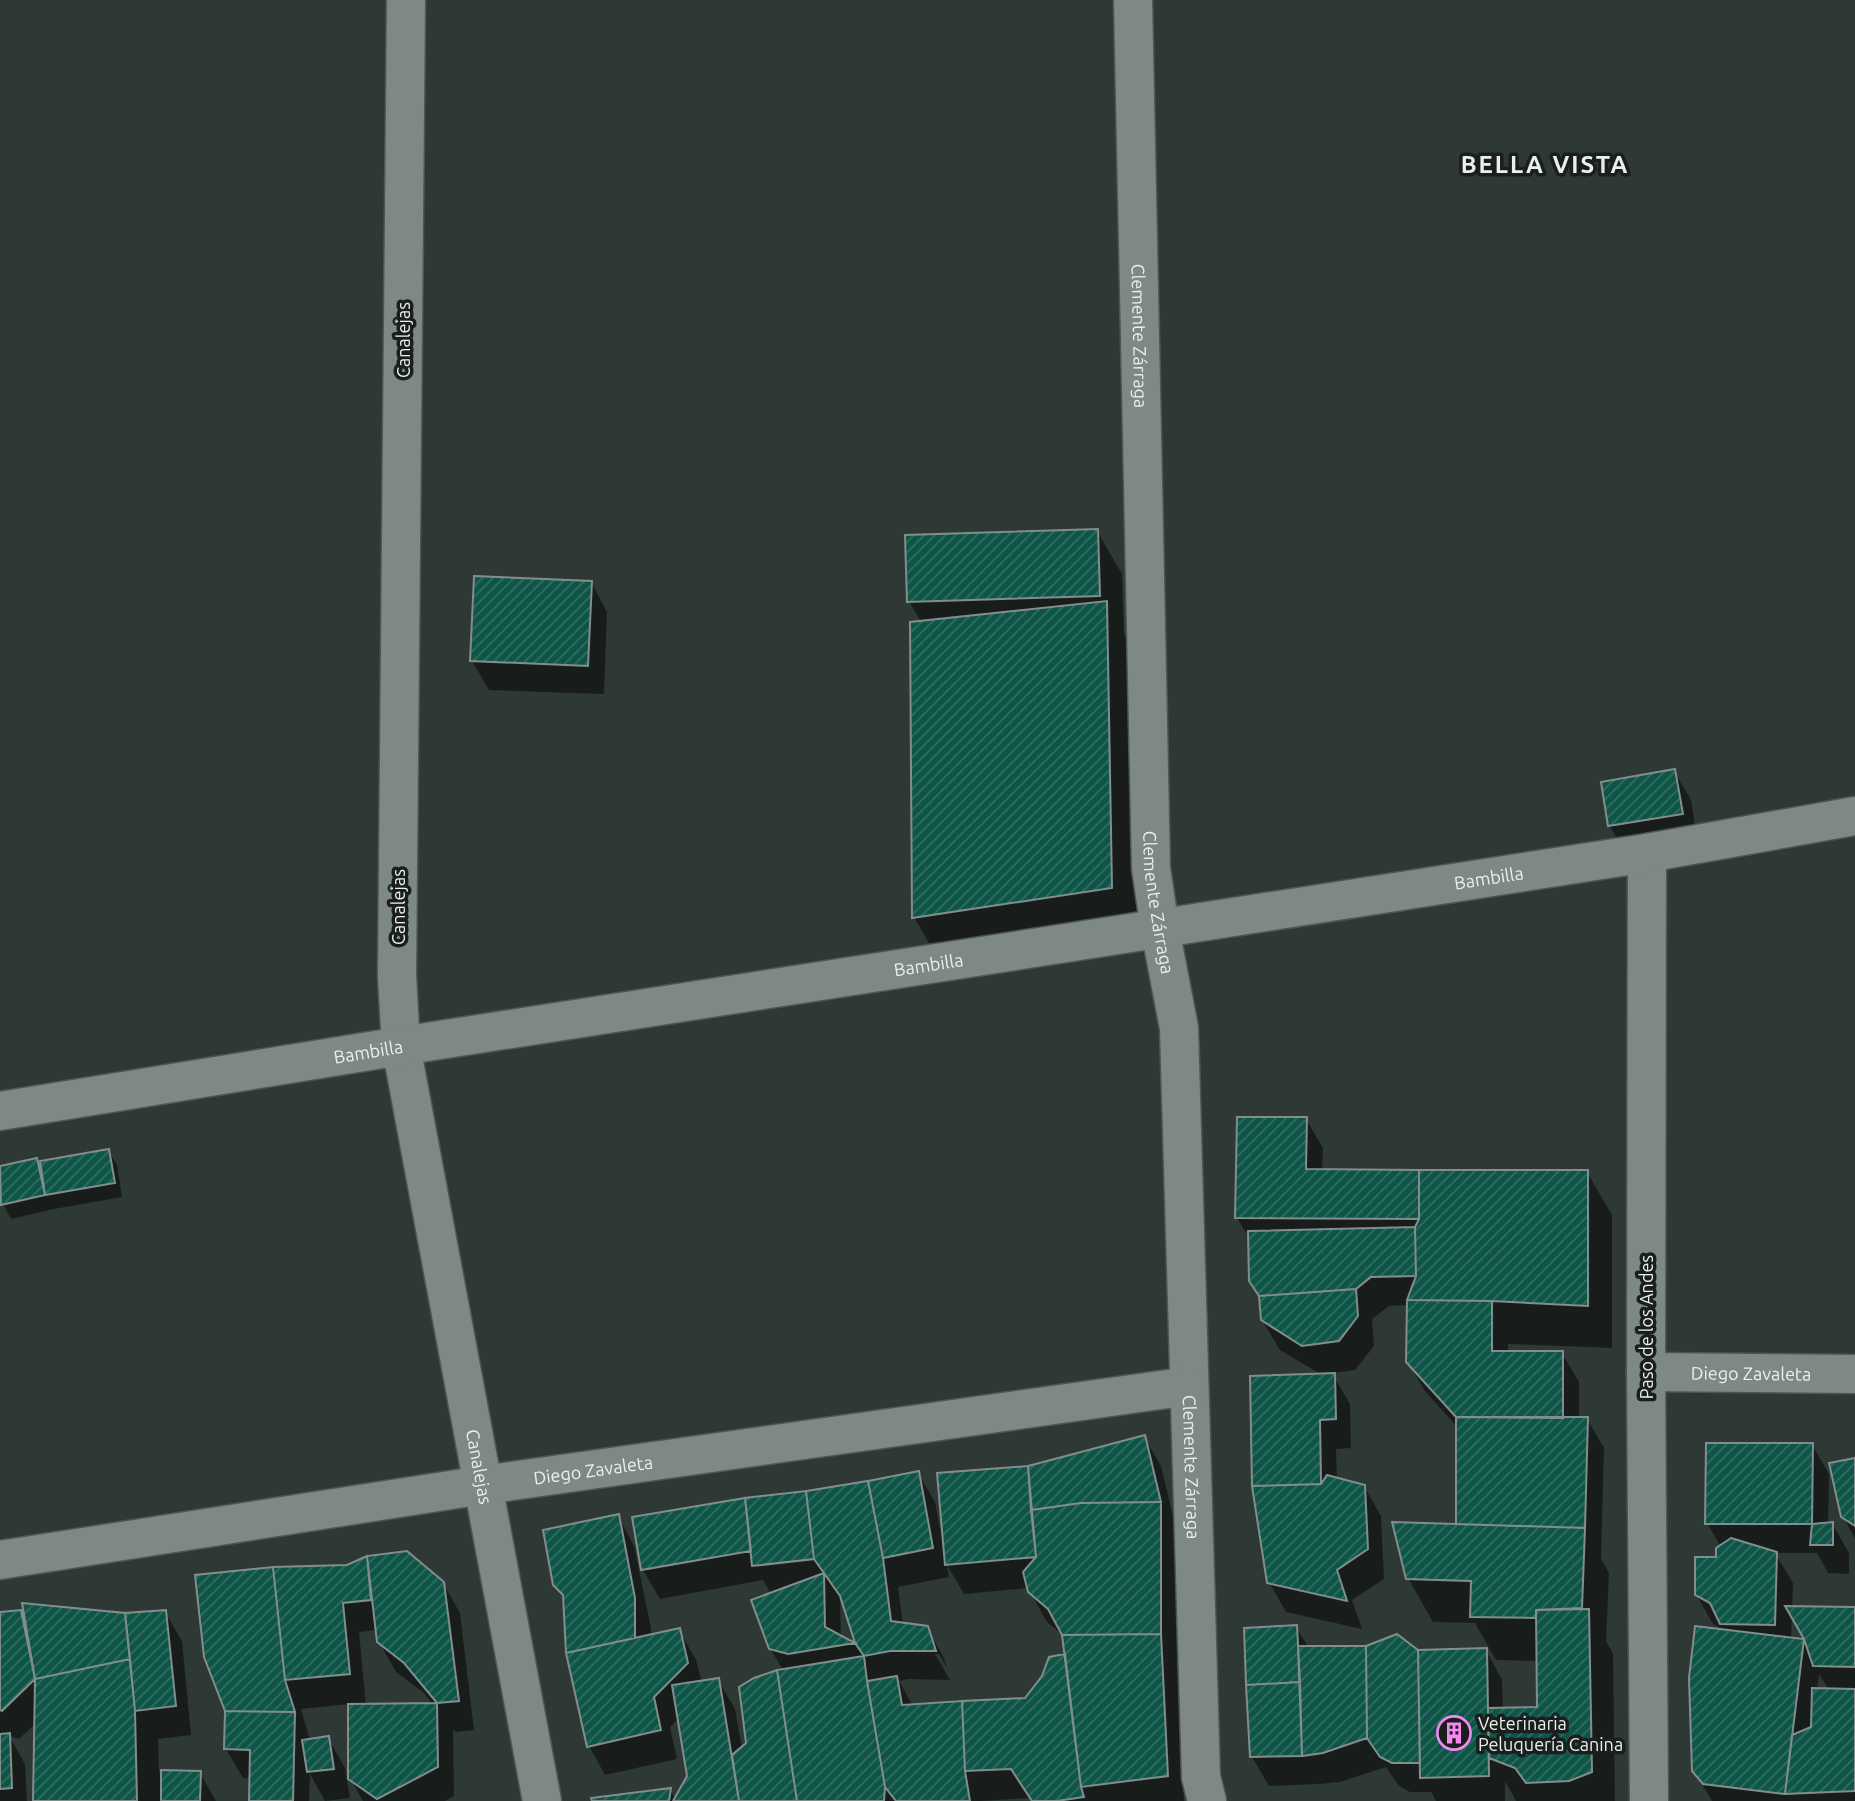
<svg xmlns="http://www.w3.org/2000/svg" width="1855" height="1801" viewBox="0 0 1855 1801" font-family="Ubuntu,sans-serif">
	<defs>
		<pattern id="building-hatch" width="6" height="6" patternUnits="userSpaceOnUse" patternTransform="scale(1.75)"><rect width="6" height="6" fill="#0e5548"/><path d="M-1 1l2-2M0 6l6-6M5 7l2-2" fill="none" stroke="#316e63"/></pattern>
	</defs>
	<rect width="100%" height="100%" fill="#2e3835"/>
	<path fill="#0007" fill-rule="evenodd" d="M1097,531L1122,574L1124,634L1138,659L1143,944L946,973L914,917L921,622L909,601Z
		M591,582L607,612L604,694L489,690L472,661Z
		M1674,771L1691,800L1698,843L1626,854L1609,825Z
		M1306,1119L1323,1148L1322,1171L1587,1172L1612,1215V1348L1508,1344V1353H1562L1579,1382V1419H1587L1604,1448L1601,1559L1609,1573L1606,1641L1613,1654L1615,1801H1516L1505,1781V1801H1436L1431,1792H1410L1399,1786L1386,1767L1340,1782L1319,1784L1269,1786L1252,1757L1296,1627L1309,1648L1417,1652L1486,1650L1502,1680L1503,1710L1539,1709L1538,1661L1496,1660L1475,1623L1433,1622L1408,1578L1459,1526L1458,1428L1425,1391L1407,1361L1408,1305L1389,1306L1372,1319L1374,1346L1355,1370L1332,1373L1350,1404L1351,1448L1336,1449L1337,1479L1364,1486L1381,1516L1384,1579L1352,1600L1362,1629L1286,1612L1269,1582L1322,1375L1280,1350L1262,1320L1261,1299L1250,1239L1237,1218Z
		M108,1150L117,1165L122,1197L54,1209L11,1219L3,1204L0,1192V1168L36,1160L42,1171Z
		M1144,1437L1161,1466L1177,1533V1665L1184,1801H1032L1030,1798L981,1801H593L670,1790L676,1800L688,1776L679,1718L670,1727L677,1759L605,1775L589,1746L566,1603L555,1584L618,1516L634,1546L651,1628V1636L679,1630L696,1660L702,1682L718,1680L735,1709L742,1749L748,1744L783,1670L770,1648L771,1594L763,1580L660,1599L643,1570L634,1518L806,1493L918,1473L935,1502L943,1544L945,1543L1028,1468ZM947,1565L964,1594L1028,1588L1047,1622L1064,1636L1067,1655L1026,1700L913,1706L899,1681L908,1679L950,1680L935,1654H939L947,1668L944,1658L927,1628L903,1625L898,1587L949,1577ZM840,1598L844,1605L858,1646L841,1637Z
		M1812,1445L1829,1474L1828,1524L1832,1523L1849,1553V1574L1828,1573L1817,1553H1775L1793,1583L1792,1608L1855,1609V1801H1712L1694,1770L1726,1631L1713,1624L1696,1594L1718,1558L1721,1547L1707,1523ZM1792,1614L1807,1641L1791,1639ZM1819,1674L1829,1690H1817Z
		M1855,1459V1538L1843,1517Z
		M406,1553L443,1583L460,1613L474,1730L455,1732L453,1729L454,1796L445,1801H363L350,1778V1704L301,1709L310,1740L328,1738L345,1768L350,1798L325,1801L310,1774L309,1801H251V1778H243L226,1749L348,1567L367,1558ZM377,1630L379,1642L396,1672L423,1692L433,1705L366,1706L359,1632Z
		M20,1611L26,1622L165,1612L182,1641L191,1735L158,1739L159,1772L200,1773L216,1801H34L36,1723L19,1739L9,1736L25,1764L27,1801H0V1735H5L0,1733V1614Z"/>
	<path fill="url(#building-hatch)" stroke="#828e8b" stroke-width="2" d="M1098,529L1100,596L907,602L905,535Z
		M474,576L592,581L588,666L470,661Z
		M1107,601L1112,888L912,918L910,622Z
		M1675,769L1683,814L1608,826L1601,782Z
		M1237,1117H1307L1306,1169L1419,1170V1219L1235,1218Z
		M109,1149L115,1183L45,1195L40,1161Z
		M37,1158L45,1195L1,1205L0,1166Z
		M1419,1170H1588V1306L1492,1301L1407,1300L1416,1276L1415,1227L1419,1219Z
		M1415,1227L1416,1276L1371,1277L1356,1289L1259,1296L1249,1281L1248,1231Z
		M1356,1289L1358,1316L1339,1341L1302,1346L1261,1320L1259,1296Z
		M1407,1300L1492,1301V1351H1563V1418L1456,1417L1406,1362Z
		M1335,1373L1336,1419L1320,1420L1321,1484L1252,1486L1250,1376Z
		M1456,1417H1588L1585,1528L1456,1524Z
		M1145,1435L1161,1502L1081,1503L1031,1510L1028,1466Z
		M1706,1443H1813L1812,1524H1705Z
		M1855,1458V1526L1841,1517L1829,1463Z
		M1028,1466L1036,1557L945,1565L937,1473Z
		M919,1471L933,1548L883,1558L868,1481Z
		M1327,1475L1365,1485L1368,1549L1337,1570L1347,1601L1267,1583L1252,1486L1321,1484Z
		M868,1481L883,1558L891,1621L928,1626L936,1651H890L864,1656L855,1643L840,1596L814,1559L806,1491Z
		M806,1491L814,1559L752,1566L745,1498Z
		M745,1498L751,1551L641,1570L632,1517Z
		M1161,1502V1634L1062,1635L1048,1609L1028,1592L1023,1572L1036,1557L1031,1510L1081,1503Z
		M619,1514L635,1598V1638L566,1653L563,1595L553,1585L543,1530Z
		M1392,1522L1585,1528L1582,1608L1536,1610V1618L1470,1617L1471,1581L1406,1579Z
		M1833,1522V1545H1810L1812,1524Z
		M1731,1538L1777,1552L1775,1625L1720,1624L1710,1603L1695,1595V1557H1716V1548Z
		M407,1551L444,1582L459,1701L437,1703L404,1663L377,1642L367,1556Z
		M367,1556L371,1600L343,1603L350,1674L285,1680L273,1567L347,1565Z
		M273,1567L285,1680L295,1712L225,1711L204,1657L195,1575Z
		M824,1573L825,1627L855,1643L788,1654L769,1649L751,1600Z
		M22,1603L125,1613L130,1659L35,1679Z
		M1785,1606L1855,1607V1667L1813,1666L1804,1639Z
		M1589,1609L1592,1772L1569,1781L1526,1783L1515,1768L1489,1758L1488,1708L1537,1707L1536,1610Z
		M21,1610L35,1679L2,1711L0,1710V1612Z
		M166,1610L176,1706L135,1711L125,1613Z
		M1297,1625L1300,1682L1246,1685L1244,1628Z
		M1695,1626L1804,1639L1785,1794L1703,1784L1692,1771L1689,1678Z
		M680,1628L688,1663L654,1697L661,1730L587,1747L566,1653Z
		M1161,1634L1168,1776L1081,1787L1062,1635Z
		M1397,1634L1418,1650L1420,1763H1392L1380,1757L1367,1738L1366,1646Z
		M1298,1646H1366L1367,1738L1323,1753L1302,1756Z
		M1487,1648L1489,1776L1420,1778L1418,1650Z
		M1065,1654L1081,1787L1084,1797L1057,1801H1032L1011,1769L965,1771L962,1701L1025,1698L1042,1676L1049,1657Z
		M864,1656L867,1681L885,1787L884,1801H797L777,1670Z
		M130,1659L135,1711L137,1801H33L35,1679Z
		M777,1670L797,1801H739L732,1755L746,1743L739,1687L754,1678Z
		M897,1676L902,1705L962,1701L965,1771L970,1801H896L885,1787L867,1681Z
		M719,1678L739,1801H673L687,1776L672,1685Z
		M1300,1682L1302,1756L1250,1757L1246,1685Z
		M1812,1688L1855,1689V1791L1785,1794L1792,1735L1811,1727Z
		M437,1703L438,1767L377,1799L348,1779V1704Z
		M225,1711L295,1712L293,1801H249L250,1750L224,1749Z
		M10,1733L12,1788L0,1789V1734Z
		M329,1736L334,1769L307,1772L302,1740Z
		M161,1770L201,1771L200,1801H161Z
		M671,1788L669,1801H592L591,1798Z"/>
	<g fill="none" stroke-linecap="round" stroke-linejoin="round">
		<g stroke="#4d5653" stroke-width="41">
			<g id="minor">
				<path id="s1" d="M406,0L397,976L401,1046L542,1801"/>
				<path id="s2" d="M1133,0L1151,868L1160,929L1179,1028L1201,1777L1207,1801"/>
				<path d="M1647,853L1646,1372L1649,1801"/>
				<path id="s3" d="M0,1111L401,1046L1647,853L1855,816"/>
				<path id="s4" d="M1646,1372L1855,1374"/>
				<path id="s5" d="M0,1560L483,1485L1189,1386"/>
			</g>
		</g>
		<use href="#minor" stroke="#7e8986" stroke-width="38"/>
	</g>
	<defs>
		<g id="building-ring" transform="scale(1.75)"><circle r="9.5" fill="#1a1e1d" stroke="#f489f0" stroke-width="1.5"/><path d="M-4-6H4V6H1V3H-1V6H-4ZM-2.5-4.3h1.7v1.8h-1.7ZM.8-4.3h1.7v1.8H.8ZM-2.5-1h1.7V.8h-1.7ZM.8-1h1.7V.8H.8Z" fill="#f489f0"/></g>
	</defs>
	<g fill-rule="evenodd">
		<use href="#building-ring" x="1454" y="1733"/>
	</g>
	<g text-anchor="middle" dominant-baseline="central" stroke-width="7" stroke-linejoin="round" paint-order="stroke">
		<g font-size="18" fill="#e9efed" stroke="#1a1e1d">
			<text stroke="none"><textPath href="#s2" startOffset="336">Clemente Zárraga</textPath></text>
			<text transform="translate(403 340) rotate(-90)">Canalejas</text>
			<text stroke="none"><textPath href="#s3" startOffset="1507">Bambilla</textPath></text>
			<text stroke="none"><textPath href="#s2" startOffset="903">Clemente Zárraga</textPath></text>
			<text transform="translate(398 907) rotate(-90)">Canalejas</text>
			<text stroke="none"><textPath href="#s3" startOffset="940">Bambilla</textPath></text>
			<text stroke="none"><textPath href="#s3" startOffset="373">Bambilla</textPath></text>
			<text transform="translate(1646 1327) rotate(-90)">Paso de los Andes</text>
			<text stroke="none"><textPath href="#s4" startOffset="105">Diego Zavaleta</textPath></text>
			<text stroke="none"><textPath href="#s2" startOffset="1470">Clemente Zárraga</textPath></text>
			<text stroke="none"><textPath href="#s1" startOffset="1474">Canalejas</textPath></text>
			<text stroke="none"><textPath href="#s5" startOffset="600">Diego Zavaleta</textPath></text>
		</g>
		<g font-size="18" fill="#e9efed" stroke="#1a1e1d" text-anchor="start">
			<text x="1478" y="1723">Veterinaria<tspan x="1478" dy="21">Peluquería Canina</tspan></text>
		</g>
		<g font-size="24" font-weight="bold" letter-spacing="2" fill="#e9efed" stroke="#1a1e1d">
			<text x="1545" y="164">BELLA VISTA</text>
		</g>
	</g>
</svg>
